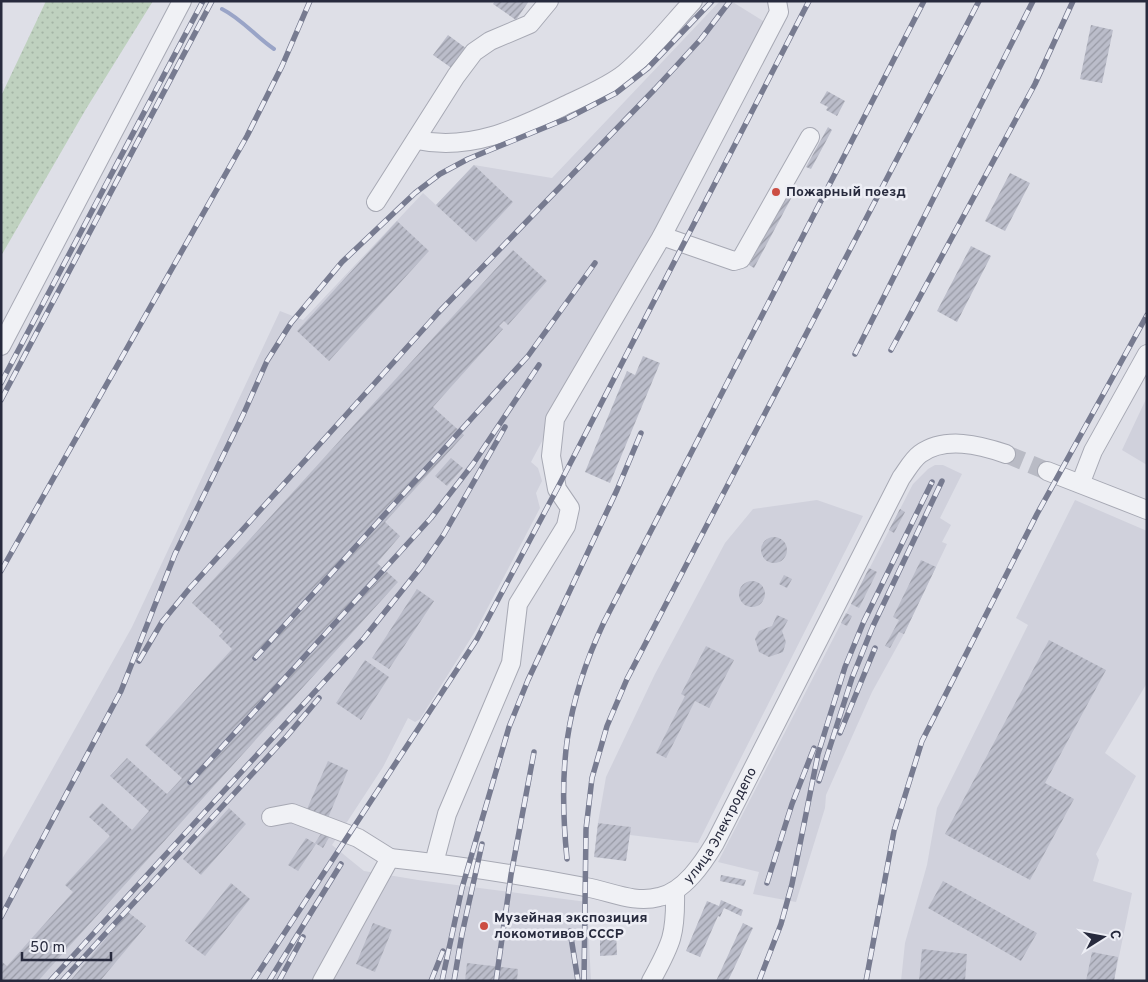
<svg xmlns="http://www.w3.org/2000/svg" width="1148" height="982" viewBox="0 0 1148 982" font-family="Overpass,sans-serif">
	<defs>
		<pattern id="grass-dots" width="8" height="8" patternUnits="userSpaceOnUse" patternTransform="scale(1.25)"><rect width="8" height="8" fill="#bfd1bf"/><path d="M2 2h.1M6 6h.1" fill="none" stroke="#a4b4a5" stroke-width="1.8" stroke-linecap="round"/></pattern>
		<pattern id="building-hatch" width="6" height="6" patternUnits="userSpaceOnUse" patternTransform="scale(1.25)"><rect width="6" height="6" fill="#bbbdca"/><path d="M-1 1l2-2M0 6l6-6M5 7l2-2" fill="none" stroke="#989aa5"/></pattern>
	</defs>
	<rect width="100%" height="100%" fill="#dedfe7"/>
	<path fill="#d0d1dc" d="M720,1H731L765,22L531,462L538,468L542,481L536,493L540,508L476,630L420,719L415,722L408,718L383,767L332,845L364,871L418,880L587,902L591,981H1V861L132,627L280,311L303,320L423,193L436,205L474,165L552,178Z
		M1147,397V465L1122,450Z
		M935,465H943L962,474L940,518L951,525L942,542L947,544L904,634L872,692L826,795L825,808L796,902L753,894L759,872L718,862L913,484L928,469Z
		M817,500L863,516L698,843L630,835V827L598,823L606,777L655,674L725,543L753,509Z
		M1075,500L1147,531V683L1105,753L1136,776L1096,854L1099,860L1093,881L1132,893L1114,981H901L905,943L927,865L937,808L1028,625L1016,618Z"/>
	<path fill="url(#grass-dots)" d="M46,1H153L86,109L1,256V96Z"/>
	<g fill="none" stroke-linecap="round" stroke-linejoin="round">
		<path stroke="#99a4c7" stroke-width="4" d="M222,9C242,19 256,37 274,49"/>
	</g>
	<path fill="url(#building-hatch)" d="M495,1H529L516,20L493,4Z
		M1091,25L1113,30L1102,83L1080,79Z
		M448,35L467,49L453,69L433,55Z
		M827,91L845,101L837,116L826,110L828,107L820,103Z
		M828,127L832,130L811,169L806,167Z
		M474,165L513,202L476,242L436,205Z
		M1010,173L1030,183L1005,231L985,221Z
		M790,189L795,191L754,268L749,265Z
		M397,221L429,251L329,361L297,331Z
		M971,246L991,256L957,322L937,311Z
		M513,250L547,281L508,325L504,321L499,326L503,329L433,407L464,435L385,522L400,536L377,563L398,582L38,981H1V961L7,966L73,892L65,885L110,836L89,817L102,803L132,830L149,811L110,776L127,758L167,794L182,778L145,745L232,649L219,636L223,632L192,603Z
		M643,356L660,363L610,483L585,472L627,371L635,375Z
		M451,458L463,468L447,486L435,476Z
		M900,509L905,512L894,533L889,530Z
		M761 550a13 13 0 1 1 26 0a13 13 0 1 1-26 0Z
		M921,560L936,567L904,634L899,632L890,648L885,646L899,620L893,617Z
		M869,568L877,572L859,608L851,604Z
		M784,575L792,579L787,588L779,584Z
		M739 594a13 13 0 1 1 26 0a13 13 0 1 1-26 0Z
		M417,589L434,601L389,669L372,658Z
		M846,613L852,616L847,626L841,623Z
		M777,615L788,620L782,631L786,642L783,652L769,657L759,652L755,639L759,631L772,626Z
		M1049,640L1106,670L1045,783L1074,799L1030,880L945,834Z
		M706,646L734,660L709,708L695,701L666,758L656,753L685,696L681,694Z
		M365,660L389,677L361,720L336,703Z
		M328,761L348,770L328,818L307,809Z
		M229,808L246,824L201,875L183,859Z
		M598,823L631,827L626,861L594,857Z
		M324,829L331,834L323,848L315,843Z
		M306,838L316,844L298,871L288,865Z
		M721,875L746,880L744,886L720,881Z
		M943,881L1037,933L1021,961L928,908Z
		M231,883L250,899L205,956L185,941Z
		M721,900L743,910L741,916L724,908L720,917L718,916L700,957L686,951L707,901L719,906Z
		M128,912L146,926L100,981H70Z
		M373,923L392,930L375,972L356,964Z
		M743,923L753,928L728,981H716Z
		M600,931H616L617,955L600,956Z
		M922,949L967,954L965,981H919Z
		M1092,952L1118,957L1114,981H1086Z
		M467,963L518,969L517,981H465Z"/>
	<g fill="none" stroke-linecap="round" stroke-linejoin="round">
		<path stroke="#b9bbc5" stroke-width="18" stroke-dasharray="18 9" stroke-linecap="butt" d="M1006,454L1047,471"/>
		<g stroke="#a7a9b4" stroke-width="20">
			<g id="minor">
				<path d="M417,140C472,152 520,127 568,104C587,95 609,86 625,73C650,52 671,25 693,1"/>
				<path d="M376,202L456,76L474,52L490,41L530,24L549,1"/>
				<path d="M662,236L734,261L741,259L810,137"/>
				<path d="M1,346L182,1"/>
				<path d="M1047,471L1147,510"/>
				<path d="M1081,482L1093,451L1147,354"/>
				<path d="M271,817L292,813L358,838L390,858"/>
				<path d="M434,863L447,814L511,663L518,604L566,526L570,508L557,489L551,456L555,419L662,236L779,12L777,1"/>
				<path id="s1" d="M322,981L390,858C455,865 521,875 585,887C610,891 634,904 659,897C684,892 703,863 715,843L901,478C907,470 912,460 920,454C945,436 980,445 1006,454"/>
				<path d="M651,981C672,943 676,934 675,891"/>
			</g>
		</g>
		<use href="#minor" stroke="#f0f1f5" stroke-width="18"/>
		<g stroke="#777b90" stroke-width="5.5">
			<path id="rail" d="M891,350L1035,84L1073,1
				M855,354L1033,1
				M1,383L203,1
				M1,400L212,1
				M1,571L247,136L282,66L310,1
				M255,658L528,356L595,263
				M139,661L162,622L189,589L438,313L655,89L701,39L730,1
				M840,733L875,648
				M819,781L852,678L873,626L942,481
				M190,782L431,518L473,464L539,365
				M567,859C558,769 565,705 604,622L924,1
				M767,883L792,804L814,748
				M1,917L121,691L175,554L243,415L267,361L291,323L342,262L415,193L440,174L468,159L568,118L616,93L648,68L712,1
				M570,931L578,981
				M50,981L364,638L421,567L444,534L505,427
				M62,981L287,736L319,698
				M253,981L477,639L557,489L809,1
				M269,981L341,864
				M279,981L303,937
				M431,981L443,951
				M442,981L462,888L509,727L528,680L617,490L641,433
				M454,981L462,934L482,844
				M496,981L511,875L534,752
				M584,981L586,829L592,778L607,726L627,679L979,1
				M759,981L781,924L792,884L818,754L845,667L864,621L932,482
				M866,981L894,831L922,741L1037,514L1147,315"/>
		</g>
		<use href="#rail" stroke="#edeef5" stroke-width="4" stroke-dasharray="11" stroke-linecap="butt"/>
	</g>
	<g fill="#cc4e43" stroke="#edeef5" stroke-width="2">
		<circle cx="776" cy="192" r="5"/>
		<circle cx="484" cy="926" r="5"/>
	</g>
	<g text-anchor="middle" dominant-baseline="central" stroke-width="5" stroke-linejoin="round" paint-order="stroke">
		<g font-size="14" font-weight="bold" fill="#272a3d" stroke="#edeef5" text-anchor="start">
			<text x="786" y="192">Пожарный поезд</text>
			<text x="494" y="918">Музейная экспозиция<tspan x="494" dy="16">локомотивов СССР</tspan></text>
		</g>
		<g font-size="14" fill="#272a3d" stroke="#edeef5">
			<text stroke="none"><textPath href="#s1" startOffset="511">улица Электродепо</textPath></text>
		</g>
	</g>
	<rect width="1148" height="982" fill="none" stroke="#272a3d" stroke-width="5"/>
	<g transform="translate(1103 937) rotate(79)" stroke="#edeef5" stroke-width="4" paint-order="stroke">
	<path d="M0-4L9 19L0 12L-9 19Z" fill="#272a3d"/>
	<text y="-8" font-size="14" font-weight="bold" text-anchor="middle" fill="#272a3d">С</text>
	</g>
	<path d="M22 952v8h89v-8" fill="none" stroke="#272a3d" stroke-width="2.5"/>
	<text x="30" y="952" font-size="15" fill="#272a3d" stroke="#edeef5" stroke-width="4" paint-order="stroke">50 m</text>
</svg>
